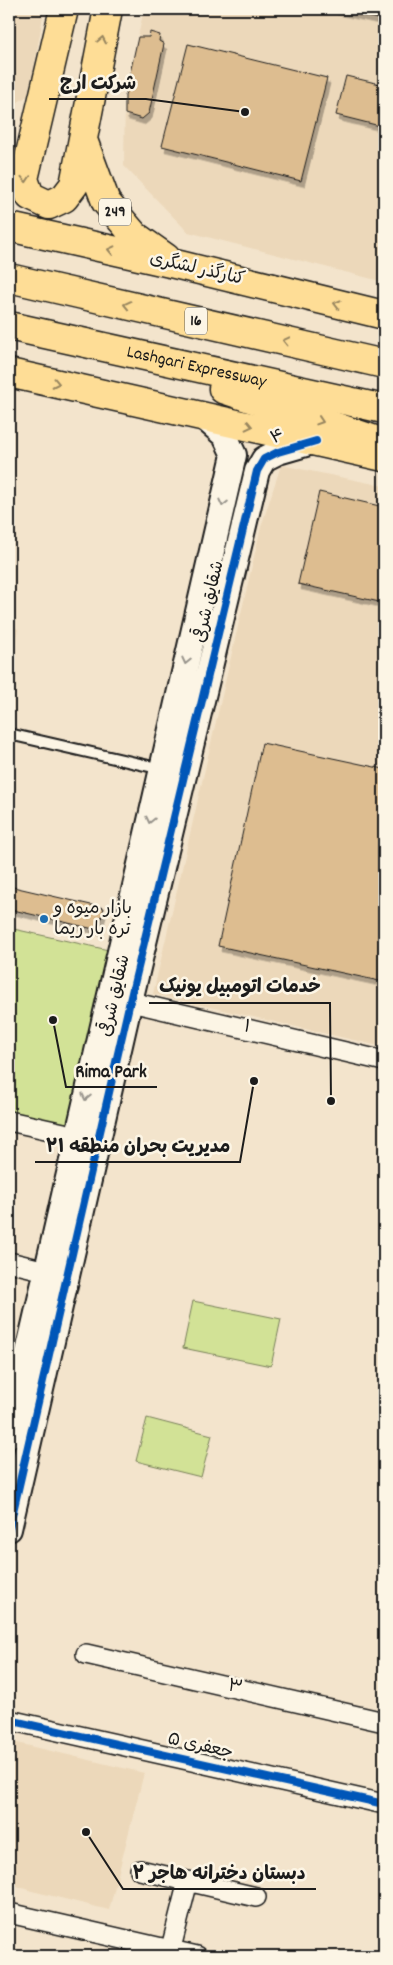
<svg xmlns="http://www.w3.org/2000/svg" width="393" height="1965" viewBox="0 0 393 1965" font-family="Dekko,'Playpen Sans Arabic',sans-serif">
	<defs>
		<filter id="shadow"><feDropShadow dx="3" dy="5.5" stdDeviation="0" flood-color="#0004"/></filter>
	</defs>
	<rect width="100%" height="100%" fill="#f3e4cc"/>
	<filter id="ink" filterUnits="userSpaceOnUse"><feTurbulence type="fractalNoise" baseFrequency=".02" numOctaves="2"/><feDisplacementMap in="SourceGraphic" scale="10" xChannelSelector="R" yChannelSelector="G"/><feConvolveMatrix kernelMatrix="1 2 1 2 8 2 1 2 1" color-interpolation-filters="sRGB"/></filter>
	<g filter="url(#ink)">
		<path fill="#ecd8ba" d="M9,9H44L30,94L9,108Z
			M144,9H384V282L188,232L124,166L125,96Z
			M281,465L384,486V1047L153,994L261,527Z
			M9,626L18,629L9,670Z
			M9,1741L144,1773L109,1910L28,1890L9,1883Z"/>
		<path fill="#d2e296" stroke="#777f59" d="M9,928L113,951L70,1129L9,1115Z
			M193,1301L281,1319L271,1366L183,1348Z
			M147,1418L212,1435L201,1477L136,1461Z"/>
		<path fill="#ddbd90" stroke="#1c1c1c" filter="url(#shadow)" d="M334,9H384V20Z
			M150,32L160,35L159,41L164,44L149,113L142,119L125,114V96L138,37H149Z
			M188,44L327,78L301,181L162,146Z
			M346,76L384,85V127L336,115Z
			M319,492L384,507V603L298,584Z
			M262,743L384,769V982L218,946Z
			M9,886L104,908L98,930L9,909Z"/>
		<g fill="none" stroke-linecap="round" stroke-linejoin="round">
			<g stroke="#1c1c1c" stroke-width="14">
				<path id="service" d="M9,734L162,769"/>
			</g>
			<g stroke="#1c1c1c" stroke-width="22">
				<path id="minor" d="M118,999L384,1061
					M9,1121L91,1139
					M9,1262L46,1271
					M86,1654L384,1722
					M9,1720L384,1804
					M140,1870L256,1897
					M9,1913L197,1956
					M169,1956L188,1881"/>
			</g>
			<g stroke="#1c1c1c" stroke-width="28">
				<path id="tertiary" d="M9,1435L234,455L225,436L201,415
					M9,1529L130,1001L257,471L264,459L278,452L316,441"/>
			</g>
			<g stroke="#1c1c1c" stroke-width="31">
				<path id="primary" d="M64,9L24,179L30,196L49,205L64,198L74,185L108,9
					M83,140L106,202L135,236L166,258
					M9,227L175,264L384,315
					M9,373L384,457"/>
			</g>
			<g stroke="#1c1c1c" stroke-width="31">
				<g id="trunk">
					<path d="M9,278L384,364"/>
					<path id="s1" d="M9,326L384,409"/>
					<path d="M223,389L384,443"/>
				</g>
			</g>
			<use href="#service" stroke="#fcf5e5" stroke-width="10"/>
			<use href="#minor" stroke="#fcf5e5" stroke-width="19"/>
			<use href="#tertiary" stroke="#fcf5e5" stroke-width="24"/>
			<use href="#primary" stroke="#fedd96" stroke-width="28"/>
			<use href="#trunk" stroke="#fedd96" stroke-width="28"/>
			<g stroke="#fcf5e5" stroke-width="11">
				<path id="cycleway" d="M9,1529L130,1001L257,471L264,459L278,452L316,441
					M9,1720L384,1804"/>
			</g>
			<use href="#cycleway" stroke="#0057b8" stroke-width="8"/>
		</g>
		<defs><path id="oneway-chevron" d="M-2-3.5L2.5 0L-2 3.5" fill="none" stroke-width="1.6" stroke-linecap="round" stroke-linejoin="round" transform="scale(1.25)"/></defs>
		<g stroke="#98865f">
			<use href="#oneway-chevron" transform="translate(102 40) rotate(-79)"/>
			<use href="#oneway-chevron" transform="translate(26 179) rotate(86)"/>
			<use href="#oneway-chevron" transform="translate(111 250) rotate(-167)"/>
			<use href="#oneway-chevron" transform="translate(337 304) rotate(-166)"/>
			<use href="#oneway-chevron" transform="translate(127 305) rotate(-167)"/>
			<use href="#oneway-chevron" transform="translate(286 341) rotate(-167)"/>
			<use href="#oneway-chevron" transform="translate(56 383) rotate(12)"/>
			<use href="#oneway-chevron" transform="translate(320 421) rotate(18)"/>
			<use href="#oneway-chevron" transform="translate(249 426) rotate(13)"/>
		</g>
		<g stroke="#97938b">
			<use href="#oneway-chevron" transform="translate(223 503) rotate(103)"/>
			<use href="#oneway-chevron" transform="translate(186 661) rotate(103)"/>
			<use href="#oneway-chevron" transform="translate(150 820) rotate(103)"/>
			<use href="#oneway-chevron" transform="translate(86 1097) rotate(103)"/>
		</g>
	</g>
	<circle fill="#1f6fb2" stroke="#fcf5e5" stroke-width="2" cx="44" cy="919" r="5"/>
	<g text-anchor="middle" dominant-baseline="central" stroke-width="5" stroke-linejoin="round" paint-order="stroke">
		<g fill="#fcf5e5" stroke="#5f5d58" stroke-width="1">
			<rect x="99" y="198.5" width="32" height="27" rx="4"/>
			<rect x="185" y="307.5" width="22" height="27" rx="4"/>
		</g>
		<g font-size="16" font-weight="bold" fill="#1c1c1c">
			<text x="115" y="212">249</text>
			<text x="196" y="321">16</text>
		</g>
		<g font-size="18" fill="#1c1c1c" stroke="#fcf5e5">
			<text transform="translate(197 270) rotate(13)">کنارگذر لشگری</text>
			<text stroke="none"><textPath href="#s1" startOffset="192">Lashgari Expressway</textPath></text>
			<text transform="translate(278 438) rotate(-20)">۴</text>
			<text transform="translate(210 602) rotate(-77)">شقایق شرقی</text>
			<text transform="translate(116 996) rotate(-77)">شقایق شرقی</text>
			<text transform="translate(247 1028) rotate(13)">۱</text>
			<text transform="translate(235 1688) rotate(13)">۳</text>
			<text transform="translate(200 1747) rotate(13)">جعفری ۵</text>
		</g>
		<g font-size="18" fill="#1c1c1c" stroke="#fcf5e5" text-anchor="start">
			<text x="54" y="909">بازار میوه و<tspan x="54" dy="21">تره بار ریما</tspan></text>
		</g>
	</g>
	<path fill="none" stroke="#1c1c1c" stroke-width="2" d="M245 112L146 99H49M331 1101L330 1003H149M53 1020L66 1087H157M254 1081L240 1162H35M86 1832L123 1889H316"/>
	<g fill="#1c1c1c" stroke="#fcf5e5" stroke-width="2">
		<circle cx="245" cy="112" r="5"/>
		<circle cx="331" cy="1101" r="5"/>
		<circle cx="53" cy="1020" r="5"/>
		<circle cx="254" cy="1081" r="5"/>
		<circle cx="86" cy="1832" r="5"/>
	</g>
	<g font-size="19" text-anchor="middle" font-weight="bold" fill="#1c1c1c" stroke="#fcf5e5" stroke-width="5" stroke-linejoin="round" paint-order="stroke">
		<text x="98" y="89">شرکت ارج</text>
		<text x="240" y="992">خدمات اتومبیل یونیک</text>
		<text x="111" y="1077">Rima Park</text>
		<text x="138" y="1152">مدیریت بحران منطقه ۲۱</text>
		<text x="219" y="1879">دبستان دخترانه هاجر ۲</text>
	</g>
	<rect width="393" height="1965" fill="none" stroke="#fcf5e5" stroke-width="30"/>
	<rect x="15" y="15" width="363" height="1935" fill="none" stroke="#1c1c1c" stroke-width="2" filter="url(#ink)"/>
</svg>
